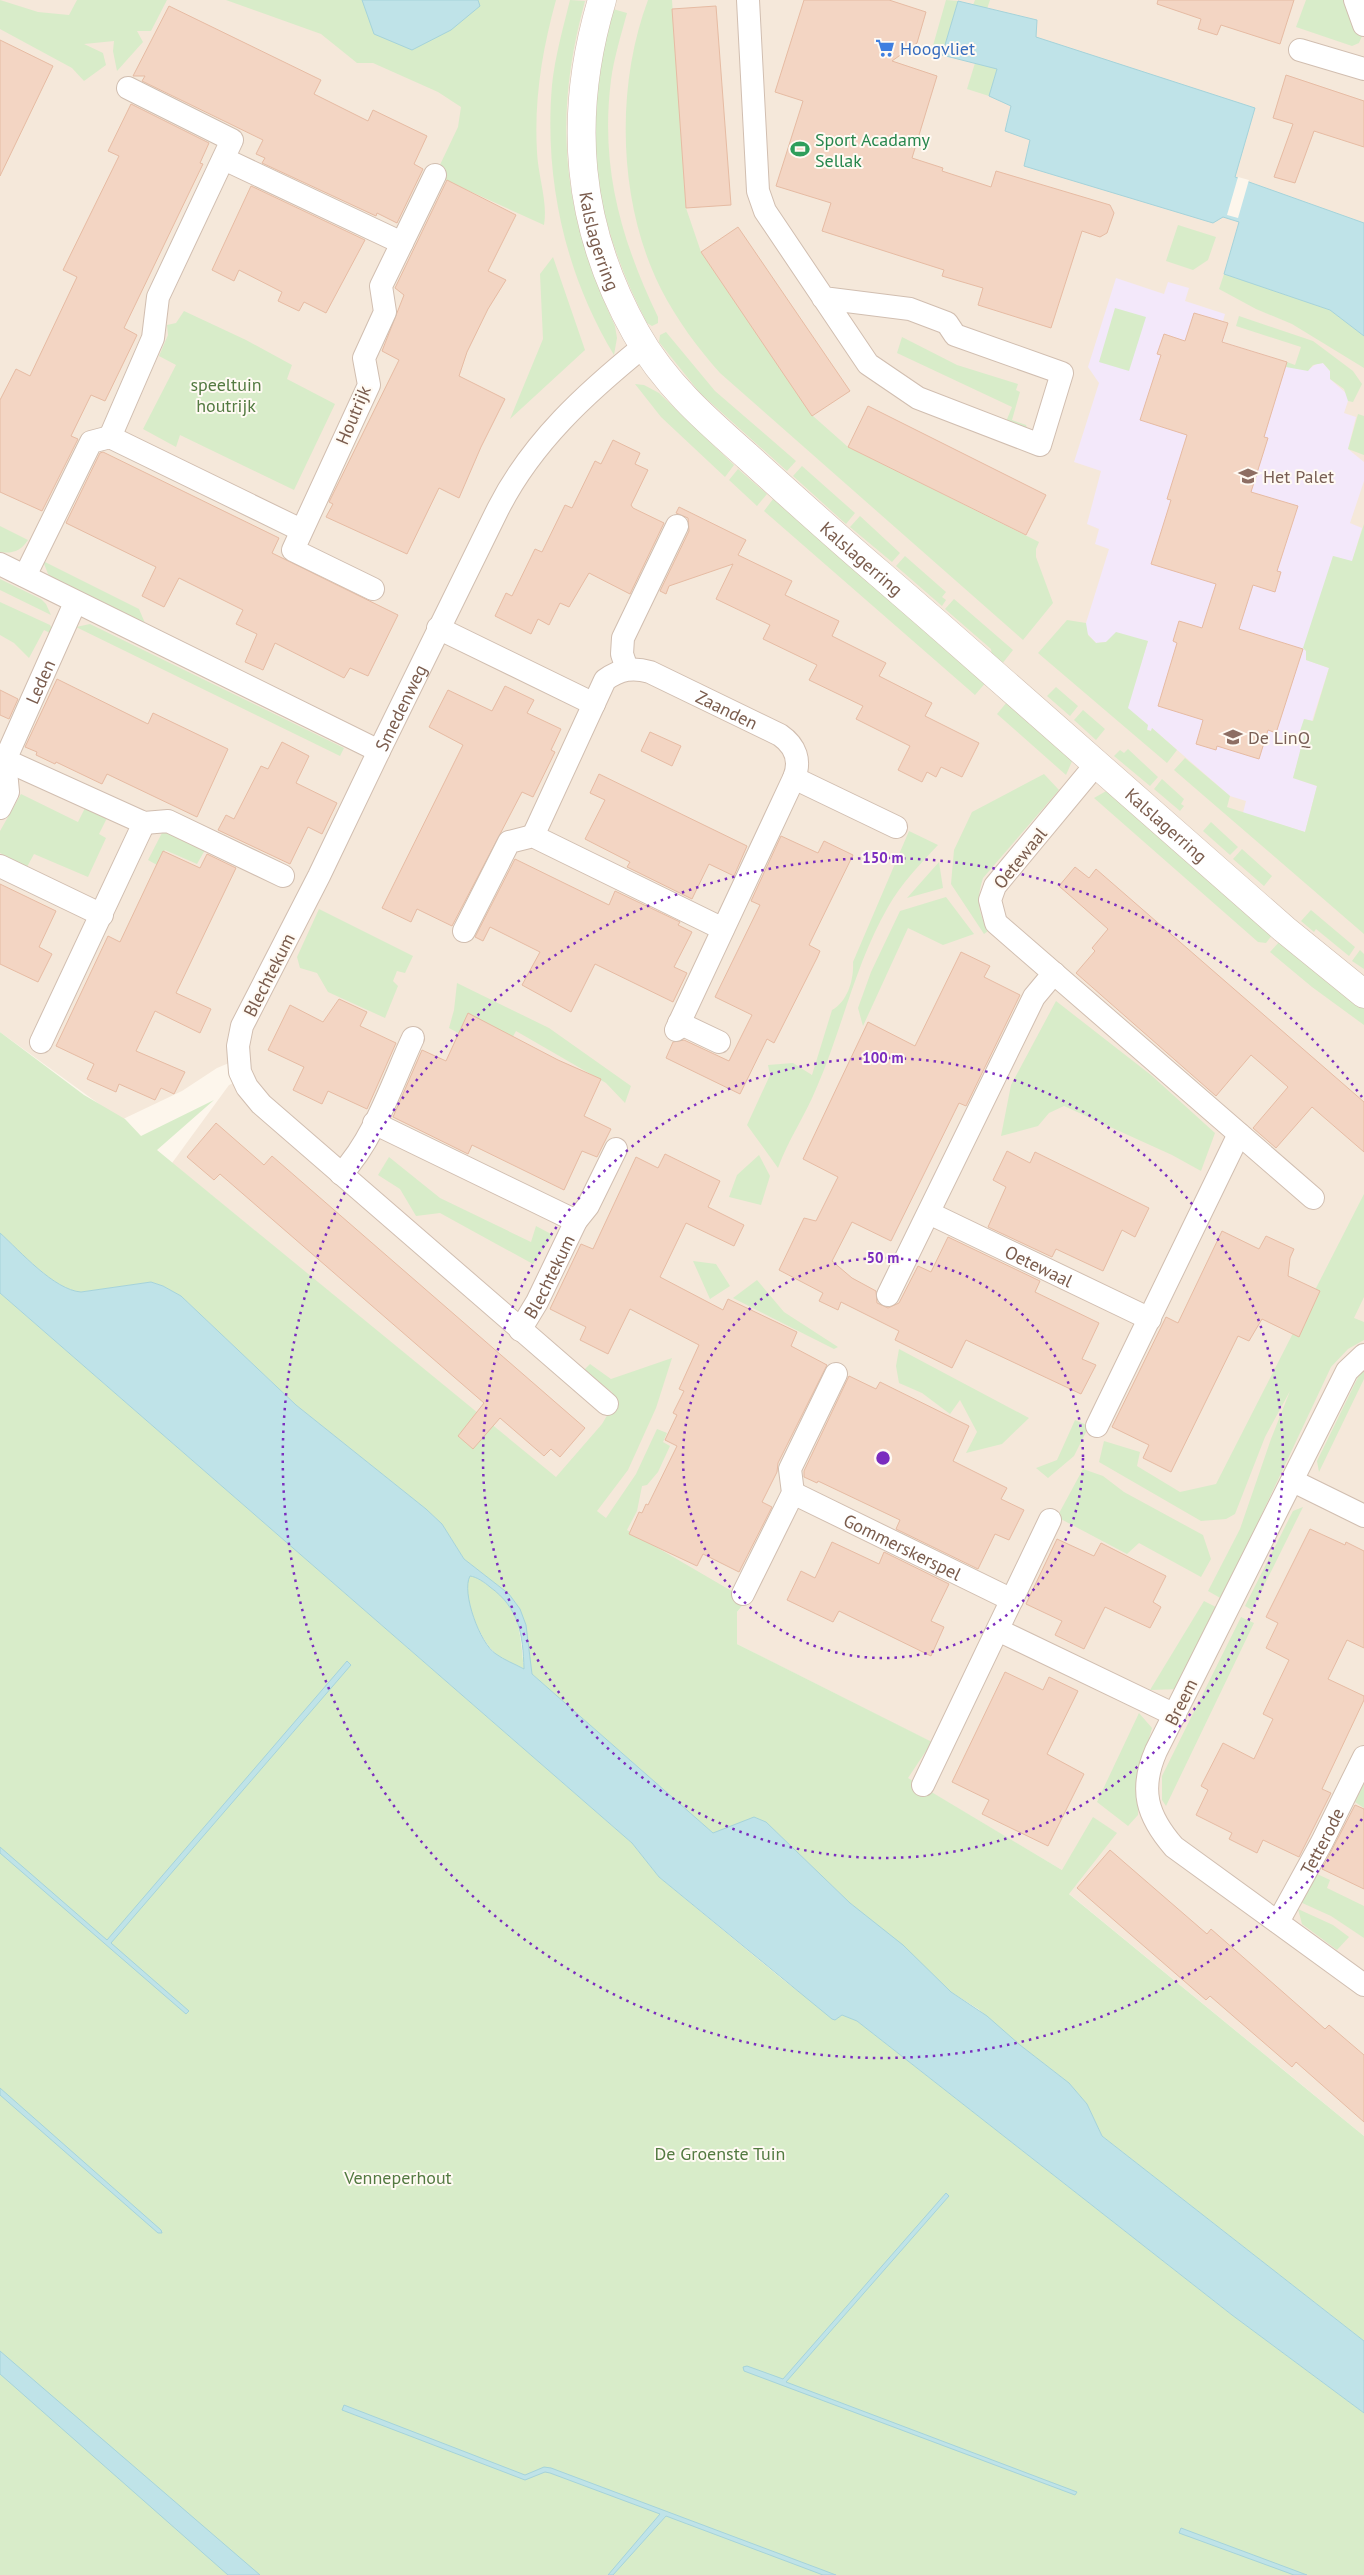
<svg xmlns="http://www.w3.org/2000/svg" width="1364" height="2575" viewBox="0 0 1364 2575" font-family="'PT Sans',sans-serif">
	<rect width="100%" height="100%" fill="#fdf6ec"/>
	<path fill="#f5e8da" d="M0,0H1364V2136L1051,1879L1062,1870L907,1778L931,1742L737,1644V1612L747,1601L605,1518L172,1163L229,1085L249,1076L246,1056L217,1068L182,1091L121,1120L0,1032Z"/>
	<path fill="#f3e8fa" d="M1116,278L1164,294L1168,282L1189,288L1185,301L1225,314L1223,321L1228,323L1223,342L1287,362L1286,366L1309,369L1316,364L1323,363L1330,371V379L1347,394L1349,398L1344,413L1356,417L1348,449L1364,462V481L1350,523L1362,528L1352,562L1333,556L1306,651V660L1329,668L1312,721L1304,719L1305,736L1293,778L1317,786L1305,832L1243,813L1246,801L1230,796L1152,728L1151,731L1146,729L1148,725L1127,708L1148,641L1115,635L1106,642L1096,643L1086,632V623L1109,549L1095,544L1099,529L1087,524L1101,471L1074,462L1099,383L1088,367Z"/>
	<path fill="#d8ecc9" d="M0,0L38,12L69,15L77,0H167L151,31H137L143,42L117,71L113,51L114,41L84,44L103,53L106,65L84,81L72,68L0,29Z
		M226,0H556C542,51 534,100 537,152C538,176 548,202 544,225L445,180L438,169L458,127L461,107L438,92L373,63H357L321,34Z
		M570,0L585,1C552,121 563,214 615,326L617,338L614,355C565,274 544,179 552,85C555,57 563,28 570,0Z
		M648,0H672L686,208L701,252L813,416L848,447L1039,542L1036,549V557L1053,603L1023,640L720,373C697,347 677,320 661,289C618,204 615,88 648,0Z
		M946,0L958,1L942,55L930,56Z
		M975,0H990L987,9L973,5Z
		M1306,0H1347L1362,36L1359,43L1352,46L1296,27Z
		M613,9L627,13C621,35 614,58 611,80C600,167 621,240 658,317V323L652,326L647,323C607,246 583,161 598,73C602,52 608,30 613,9Z
		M975,63L997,69L989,96L967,89Z
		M1178,225L1216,237L1208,260L1193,270L1166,261Z
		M553,257L585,350L510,419L543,339L540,274Z
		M1224,274L1330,310L1364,336V368L1292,324L1256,309L1219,289Z
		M1115,308L1146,317L1129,371L1099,362Z
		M184,311L246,340L292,365L287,379L335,404L294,490L180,435L176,447L143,429L176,365L159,356L168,335L167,325L176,323Z
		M1239,316L1313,341L1353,371L1362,384L1353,402L1348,401L1344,389L1330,379V371L1323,363L1313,365L1308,371L1286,367L1287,362L1295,365L1301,347L1236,326Z
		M666,332L715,391L796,461L787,471L700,393L659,342L660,335Z
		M902,337L957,365L1018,384L1016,390L1020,392L1012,420L1026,425L1027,428L1024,432L1005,424L1012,407L897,353Z
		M635,384L644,385L659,393L734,465L725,477L661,417Z
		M1358,414L1364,416V455L1348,449Z
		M802,466L855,513L846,524L793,476Z
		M738,469L767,494L757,506L729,480Z
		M773,499L975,675L987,681L975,695L764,511Z
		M860,516L900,553L892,562L850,527Z
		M1364,524V934L1174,770L1185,758L1230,796L1227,807L1305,832L1317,786L1293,778L1304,736L1299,734L1304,719L1313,721L1329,668L1306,660V651L1303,648L1333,556L1352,561Z
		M0,526L28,540C21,551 12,554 0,552Z
		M905,556L946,592L942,597L946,600L942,606L896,566Z
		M43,561L139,609L145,623L53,579L48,574Z
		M0,579L41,599L46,604L51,615L0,590Z
		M954,599L1013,650L998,669L993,665L991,649L945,609Z
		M0,602L50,625L56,636L44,630L29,658L14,643L0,635Z
		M1067,620L1086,623L1088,635L1096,643L1106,642L1116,632L1148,641L1128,708L1148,725L1147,730L1151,731L1152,728L1177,750L1167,763L1038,653Z
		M90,624L344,748L340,756L76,627Z
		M1056,687L1078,706L1070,716L1047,696Z
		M1007,702L1073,759L1066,775L997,714Z
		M1083,710L1105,729L1096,740L1074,720Z
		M1128,749L1158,777L1150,786L1114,756L1120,750L1124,753Z
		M1044,774L1059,790L983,878C976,900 978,911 988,931L984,934L951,884L954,850L972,812Z
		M1162,779L1184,799L1181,804L1184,806L1180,811L1154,789Z
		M1108,790L1273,934L1266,943L1258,942L1094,798Z
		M21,794L78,822L86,806L108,816L99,834L106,838L88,877L34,854L27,867L0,853V831Z
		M1211,822L1238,847L1230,855L1203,831Z
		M164,829L205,850L197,864L165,850L157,865L148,860Z
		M909,831L938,845C920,864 901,884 888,907C855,964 842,1030 816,1089C805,1116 788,1140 778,1168L747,1125L770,1075L768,1065L793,1063L812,1075L832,1010C848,1001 854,979 853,962Z
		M1242,849L1272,876L1264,886L1233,859Z
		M939,862L943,888L907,898Z
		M946,897L974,934L943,945L908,928L863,1026L858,1008L871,972L900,911Z
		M319,909L413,956L405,973L397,971L393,981L398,986L385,1018L328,992L317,973L300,968L297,957Z
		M1311,910L1355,947L1349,956L1316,929L1314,932L1301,921Z
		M1280,941L1364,1008V1025L1312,987L1270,952Z
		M1360,950L1364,954V969L1352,961Z
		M457,983L549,1028L631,1086L625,1103L606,1083L516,1031L502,1057L449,1028L454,1010Z
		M1056,1001L1151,1075L1215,1133L1201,1171L1172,1155L1064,1106L1049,1113L1038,1126L1001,1136L1011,1085Z
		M0,1032L84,1095L125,1119L141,1136L214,1100L157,1150L556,1477L602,1424L615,1402L612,1392L583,1371L590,1364L611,1379L672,1358L656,1408L628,1470L597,1511L606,1518L636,1474L657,1429L667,1433L663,1442L670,1446L658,1472L647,1485L642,1486L637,1511L627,1530L747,1600L737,1612V1644L932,1742L908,1778L1062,1870L1093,1817L1117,1833L1069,1894L1364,2136V2341L1102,2136L1087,2104L1069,2083L1020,2045L978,2009L951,1992L910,1953L850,1903L766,1822L713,1833L532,1674L526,1625L516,1603L509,1594L464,1559L442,1524L426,1509L296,1405L181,1296L163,1286L151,1282L81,1292C54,1290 20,1251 0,1233Z
		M759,1155L770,1176L761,1205L729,1197L737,1175Z
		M389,1157L440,1198L531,1242L536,1226L553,1235L533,1264L440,1213L416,1216L400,1189L378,1175Z
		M1364,1194V1297L1354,1318L1364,1322V1340L1348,1349L1331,1367L1222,1599L1208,1591L1240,1529L1271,1439L1290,1391L1265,1437L1235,1514L1226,1519L1201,1521L1099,1462L1104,1441L1140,1452L1137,1466L1180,1492L1216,1484Z
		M693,1261L716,1264L730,1286L710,1299Z
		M757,1280L784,1312L838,1347L834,1349L733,1298Z
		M0,1293L632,1843L659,1877L781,1978L835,2020L842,2015L857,2021L1232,2315L1364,2413V2575H0Z
		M899,1349L1029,1418L1002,1444L966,1453L977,1432L960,1400L950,1414L922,1393L899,1383L896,1366Z
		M1364,1369V1379L1319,1472L1317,1461L1361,1371Z
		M1075,1420L1089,1426L1074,1456L1048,1478L1036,1468L1057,1460Z
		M1083,1469L1103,1476L1124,1492L1203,1535L1211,1559L1201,1577L1139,1543L1127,1554L1057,1517Z
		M1303,1507L1252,1610L1245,1606L1293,1511Z
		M469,1576C476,1576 483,1582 489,1586C521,1609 520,1633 524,1669C515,1663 501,1660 494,1652C479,1638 462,1595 469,1576Z
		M1204,1601L1216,1607L1179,1689L1150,1690Z
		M1241,1617L1254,1623L1166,1806L1162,1800V1776Z
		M1139,1713L1152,1728L1138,1775V1815L1128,1826L1097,1802Z
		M1364,1784V1808L1355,1802Z
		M1315,1873L1330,1880L1327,1888L1364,1906V1938L1331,1916L1300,1902Z
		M1298,1909L1333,1925L1349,1937L1337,1950L1302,1924Z"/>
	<path fill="#bfe3e8" stroke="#a5d3da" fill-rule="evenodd" d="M362,0H478L480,6L451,30L412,50L374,34Z
		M958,1L1037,20L1036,37L1255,108L1235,177L1364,223V336L1330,310L1224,274L1239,222L1223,217L1213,223L1024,166L1030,140L1005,131L1011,106L989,96L997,69L942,55Z
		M0,1233C20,1251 54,1290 81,1292L151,1282L163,1286L181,1296L296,1405L426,1509L442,1524L464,1559L509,1594L520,1609L526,1625L532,1674L713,1833L754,1817L766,1822L850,1903L903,1945L951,1992L987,2016L1020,2045L1069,2083L1087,2104L1102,2136L1364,2341V2413L1232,2315L857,2021L842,2015L835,2020L832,2019L659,1877L632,1843L0,1293ZM470,1576C477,1577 484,1582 490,1587C519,1608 523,1634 524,1669C515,1664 504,1660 496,1654C480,1644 461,1592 470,1576Z
		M347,1661L351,1665L111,1943L189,2011L186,2014L0,1853V1847L107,1940Z
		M0,2088L161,2230L162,2233H158L0,2095Z
		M946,2193L949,2196L786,2382L1077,2492L1075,2495L744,2371L743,2367L747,2366L783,2379Z
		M0,2351L260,2575H228L0,2374Z
		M344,2405L525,2475L544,2467L551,2468L836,2575H823L666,2516L613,2575H608L660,2514L550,2473L545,2472L525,2480L342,2410Z
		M1181,2528L1307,2575H1294L1179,2533Z"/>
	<path fill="#fdf6ec" d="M1238,177L1249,180L1238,218L1227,215Z"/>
	<path fill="#f3d5c3" stroke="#e6bba3" d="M804,0H889L926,12L917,43L892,61L937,76L912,158L943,168L942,171L991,187L996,171L1110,205L1114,213L1107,233L1100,237L1082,231L1051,328L978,305L983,288L942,276L944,270L822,231L831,203L776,186L803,101L775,92Z
		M1158,0H1294L1280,44L1221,25L1217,35L1198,29L1201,19L1157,4Z
		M169,6L321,80L314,94L368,121L373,110L427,136L414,164L423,169L397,223L377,213L376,216L262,163L265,158L256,154L263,140L142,81L145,76H133Z
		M716,6L731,205L686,208L672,9Z
		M0,40L53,66L0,176Z
		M1286,75L1364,101V147L1314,131L1295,183L1274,177L1293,124L1273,118Z
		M131,104L209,143L200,163L203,164L124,328L137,335L105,401L91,395L71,436L78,439L42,511L0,492V400L16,369L30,376L77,277L63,270L119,156L108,151Z
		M447,180L516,215L488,271L506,280L488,309L467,352L459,376L505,399L481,447L459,498L439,488L407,554L326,517L333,504L329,502L399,360L382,351L404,295L395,288Z
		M251,186L365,240L326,313L304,302L299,311L278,301L282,292L239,270L234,281L212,270Z
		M738,227L850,391L812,416L701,252Z
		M1194,313L1228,323L1222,342L1287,362L1264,437L1268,438L1251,492L1298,506L1277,571L1281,572L1275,592L1253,585L1239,629L1303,649L1276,733L1268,730L1259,759L1217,746L1216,750L1196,744L1203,720L1158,706L1177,643L1173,641L1179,621L1202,628L1216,584L1151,564L1171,500L1167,499L1187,435L1140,420L1161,355L1157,354L1164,334L1185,341Z
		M868,406L1046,495L1026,535L848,447Z
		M613,440L640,453L635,464L648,470L631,505L633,508L664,523L630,594L589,573L569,607L560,603L549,625L538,619L531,634L495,616L506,593L512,596L535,549L542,552L565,505L572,508L595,461L601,464Z
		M103,452L279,538L272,553L398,615L368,676L350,668L344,678L275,643L263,670L245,662L257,634L236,624L243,610L179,578L164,607L142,596L156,567L66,523L100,453Z
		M679,507L746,540L738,555L792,581L785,595L839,621L832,636L886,663L879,676L932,703L925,716L979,743L962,777L941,767L936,777L927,772L922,782L898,770L910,746L856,719L863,706L809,680L817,665L763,639L770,625L716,599L733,564L669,586L666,594L660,591L689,531L688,518L676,513Z
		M57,679L148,724L153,713L228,749L197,817L107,774L102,784L56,762L55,764L36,755L37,752L25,747Z
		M505,686L534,700L527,713L561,729L551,750L555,752L533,797L522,792L452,926L417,909L411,922L382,908L463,745L429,727L448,690L492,711Z
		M0,690L18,699L9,719L0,715Z
		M650,732L681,746L672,766L641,751Z
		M282,742L309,756L296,783L337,803L322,834L308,827L290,864L218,830L226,815L234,819L261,766L268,769Z
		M599,774L747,846L734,876L709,864L692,899L627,867L630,862L585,839L605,800L590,793Z
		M781,836L818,853L824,841L853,855L809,945L820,951L817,958L774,1043L767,1039L740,1094L666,1058L673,1042L684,1040L729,1061L752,1015L715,997L760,905L751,901Z
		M163,851L200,868L207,854L236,868L176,993L211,1009L200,1033L155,1011L136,1051L185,1072L174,1094L161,1088L155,1100L119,1084L116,1092L87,1079L94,1064L56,1046L108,936L120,942Z
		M515,859L609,905L615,891L680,922L678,925L692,932L674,967L687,973L673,1002L595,964L571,1012L522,985L540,952L490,927L483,941L475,937Z
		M1075,867L1089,878L1096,869L1364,1102V1152L1312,1107L1276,1148L1253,1128L1288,1087L1251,1055L1216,1096L1076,973L1095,951L1092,948L1108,929L1059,886Z
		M0,884L56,911L39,947L52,954L38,982L0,964Z
		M961,952L990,966L984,977L1020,995L966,1106L959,1103L891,1241L852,1222L832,1261L852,1278L876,1291L877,1303L888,1308L899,1303L918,1266L931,1272L948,1237L1040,1281L1035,1292L1099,1323L1082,1359L1096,1365L1081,1394L966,1340L952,1368L895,1340L899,1331L841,1302L838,1310L819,1301L823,1293L779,1270L804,1218L816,1221L838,1177L803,1159L868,1022L915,1046Z
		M339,999L367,1012L360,1026L396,1043L367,1109L328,1091L322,1104L293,1090L304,1067L268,1050L290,1005L323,1022Z
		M468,1013L558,1060L601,1079L584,1116L611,1129L597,1157L582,1151L564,1190L472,1145L468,1154L393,1117L422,1050L446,1061Z
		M216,1123L264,1165L272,1156L585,1428L560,1457L551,1449L544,1456L500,1418L473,1449L458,1436L484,1403L220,1174L214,1180L187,1157Z
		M1007,1151L1030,1163L1035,1152L1149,1208L1135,1237L1122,1230L1103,1271L1056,1249L1052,1257L988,1227L1006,1187L993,1180Z
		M665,1154L720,1181L708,1207L744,1225L734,1246L686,1223L660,1277L723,1310L728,1299L797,1332L791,1346L827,1365L778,1463L777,1472L762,1502L772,1507L739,1572L703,1554L697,1566L629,1534L639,1512L642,1513L646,1504L648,1505L677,1446L665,1440L677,1415L673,1413L684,1391L679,1389L699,1345L630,1309L608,1354L580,1340L586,1327L550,1309L581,1244L593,1249L636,1157L658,1168Z
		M1222,1231L1259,1249L1266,1236L1294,1249L1290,1258L1288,1276L1320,1291L1299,1337L1262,1319L1249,1341L1238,1336L1171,1472L1143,1458L1149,1445L1112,1427L1166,1317L1178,1323Z
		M849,1376L876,1389L880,1382L969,1426L953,1461L1007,1488L1001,1499L1024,1510L1009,1540L995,1534L978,1569L896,1529L900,1520L818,1481L817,1483L804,1477V1471Z
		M1310,1529L1345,1545L1346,1542L1364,1551V1648L1347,1640L1328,1679L1364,1696V1700L1322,1789L1331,1793L1299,1857L1263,1840L1257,1853L1229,1839L1232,1833L1196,1815L1208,1790L1201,1786L1223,1743L1254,1759L1273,1719L1263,1714L1289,1660L1266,1648L1278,1623L1266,1617Z
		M1057,1539L1094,1556L1101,1543L1166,1576L1153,1602L1161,1607L1150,1628L1105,1607L1084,1649L1055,1635L1062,1621L1026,1604Z
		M832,1542L879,1564L884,1552L949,1584L931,1621L944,1627L931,1656L839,1611L833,1622L787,1600L801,1571L815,1578Z
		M1005,1672L1043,1690L1049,1677L1078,1691L1047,1754L1084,1774L1048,1846L982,1814L989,1800L952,1782Z
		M1355,1805L1364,1809V1889L1322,1869Z
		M1110,1850L1207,1934L1211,1929L1325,2029L1329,2025L1364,2055V2122L1296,2062L1292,2067L1210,1996L1206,2000L1077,1888Z"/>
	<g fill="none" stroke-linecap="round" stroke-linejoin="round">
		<g stroke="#d1beb0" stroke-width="24">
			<g id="minor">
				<path d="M748,0L758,191L765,211L868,364L918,398L1040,445L1062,373L955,335L947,323L910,309L823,298"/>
				<path d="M1355,0L1364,25"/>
				<path d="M1300,50L1364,69"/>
				<path d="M224,159L402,243L381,286L385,312L364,358L369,385L293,550L373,589"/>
				<path d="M402,243L435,175"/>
				<path d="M110,437L153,338L158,297L232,140L128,88"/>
				<path id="s1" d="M0,564L379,751L498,509C532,442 586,393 644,346"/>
				<path d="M25,576L91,442L110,437L301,530"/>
				<path d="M438,628L594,704"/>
				<path d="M627,669L622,654L623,638L677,526"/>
				<path d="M379,751L319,876L242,1026L238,1046L240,1072L247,1087L261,1104L607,1404"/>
				<path d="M5,760L144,823L168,821L283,876"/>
				<path d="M1097,763L995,886L990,900L996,923L1313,1198"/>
				<path d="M794,778L896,827"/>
				<path id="s2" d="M0,808L8,792L5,760L75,603"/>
				<path id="s3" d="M533,836L605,680C620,669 633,667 650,672L780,735C796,746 801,761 794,778L676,1030"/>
				<path d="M0,866L102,915"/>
				<path d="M464,931L509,842L533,836L723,929"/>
				<path d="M679,1023L719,1042"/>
				<path d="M41,1042L144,823"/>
				<path d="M374,1123L576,1221"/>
				<path d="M341,1174C374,1140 393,1081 413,1038"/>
				<path id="s4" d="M929,1213L1150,1319"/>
				<path d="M888,1295L1034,997L1054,973"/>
				<path id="s5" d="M520,1330L537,1302L576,1221L588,1206L616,1149"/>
				<path d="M1364,1355L1347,1371L1156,1751C1139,1790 1147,1816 1174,1847L1364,1985"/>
				<path d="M1097,1426L1239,1134"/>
				<path d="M1293,1481L1364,1516"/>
				<path id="s6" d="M793,1493L1012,1600"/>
				<path d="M743,1594L793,1493L790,1469L836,1374"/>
				<path d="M998,1630L1175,1715"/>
				<path d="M923,1785L1050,1520"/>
				<path id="s7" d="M1278,1922L1322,1842L1364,1757"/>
			</g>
		</g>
		<g stroke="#d1beb0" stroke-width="29">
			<g id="tertiary">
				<path id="s8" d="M602,0C567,117 576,226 636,333C664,383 705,419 747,456C791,496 835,536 881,575C1016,692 1150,810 1284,929L1364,994"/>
			</g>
		</g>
		<use href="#minor" stroke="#fff" stroke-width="22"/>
		<use href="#tertiary" stroke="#fff" stroke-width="28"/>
	</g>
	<g fill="none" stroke="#7b2cbf" stroke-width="2.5" stroke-dasharray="2.5 5">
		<circle cx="883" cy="1458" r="200"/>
		<circle cx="883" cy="1458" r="400"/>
		<path d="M1362 1819A600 600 0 1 1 1362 1097"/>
	</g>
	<defs>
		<g id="supermarket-bare" transform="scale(1.5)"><path d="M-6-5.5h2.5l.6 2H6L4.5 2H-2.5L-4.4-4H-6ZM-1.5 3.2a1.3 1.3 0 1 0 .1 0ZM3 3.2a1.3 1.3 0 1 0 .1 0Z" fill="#3f7fe0" stroke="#fffaf3" stroke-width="2.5" paint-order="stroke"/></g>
		<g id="stadium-bare" transform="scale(1.5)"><path d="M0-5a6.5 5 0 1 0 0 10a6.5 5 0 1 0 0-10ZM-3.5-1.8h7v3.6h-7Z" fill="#2e9e5b" stroke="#fffaf3" stroke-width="2.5" paint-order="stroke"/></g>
		<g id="school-bare" transform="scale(1.5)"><path d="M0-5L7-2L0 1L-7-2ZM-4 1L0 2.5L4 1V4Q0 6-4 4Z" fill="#8d6e63" stroke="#fffaf3" stroke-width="2.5" paint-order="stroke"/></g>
	</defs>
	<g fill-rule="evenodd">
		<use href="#supermarket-bare" x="885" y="48"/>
		<use href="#stadium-bare" x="800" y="149"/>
		<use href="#school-bare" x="1248" y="476"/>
		<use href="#school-bare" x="1233" y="737"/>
	</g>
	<g text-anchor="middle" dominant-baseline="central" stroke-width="4" stroke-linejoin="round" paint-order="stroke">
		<g font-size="18" fill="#366cbe" stroke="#fffaf3" text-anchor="start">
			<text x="900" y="48">Hoogvliet</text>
		</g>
		<g font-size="18" fill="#27864d" stroke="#fffaf3" text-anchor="start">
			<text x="815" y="139">Sport Acadamy<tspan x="815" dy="21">Sellak</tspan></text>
		</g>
		<g font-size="18" fill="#7a5c4d" stroke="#fffaf3">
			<text stroke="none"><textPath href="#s8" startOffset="245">Kalslagerring</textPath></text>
			<text transform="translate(353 415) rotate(-67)">Houtrijk</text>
			<text stroke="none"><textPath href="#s8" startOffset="665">Kalslagerring</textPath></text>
			<text stroke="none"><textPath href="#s2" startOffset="136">Leden</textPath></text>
			<text stroke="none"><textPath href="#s1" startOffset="471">Smedenweg</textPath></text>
			<text stroke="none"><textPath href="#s3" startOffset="305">Zaanden</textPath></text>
			<text stroke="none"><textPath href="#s8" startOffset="1070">Kalslagerring</textPath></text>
			<text transform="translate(1020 858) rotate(-51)">Oetewaal</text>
			<text transform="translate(269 975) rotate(-63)">Blechtekum</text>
			<text stroke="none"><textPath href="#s4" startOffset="122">Oetewaal</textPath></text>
			<text stroke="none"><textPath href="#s5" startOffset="61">Blechtekum</textPath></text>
			<text stroke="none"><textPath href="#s6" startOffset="122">Gommerskerspel</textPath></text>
			<text transform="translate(1181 1702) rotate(-63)">Breem</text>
			<text stroke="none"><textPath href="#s7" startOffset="92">Tetterode</textPath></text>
		</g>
		<g font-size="18" fill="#537a41" stroke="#fffaf3">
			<text x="226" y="384">speeltuin<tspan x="226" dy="21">houtrijk</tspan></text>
			<text x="720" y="2153">De Groenste Tuin</text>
			<text x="398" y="2177">Venneperhout</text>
		</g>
		<g font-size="18" fill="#785e54" stroke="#fffaf3" text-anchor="start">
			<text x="1263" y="476">Het Palet</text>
			<text x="1248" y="737">De LinQ</text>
		</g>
	</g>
	<circle cx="883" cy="1458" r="8" fill="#7b2cbf" stroke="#fffaf3" stroke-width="2.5"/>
	<g font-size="15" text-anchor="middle" font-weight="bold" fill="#7b2cbf" stroke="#fffaf3" stroke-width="4" stroke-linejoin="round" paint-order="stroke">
		<text x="883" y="863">150 m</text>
		<text x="883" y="1063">100 m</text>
		<text x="883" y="1263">50 m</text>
	</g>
</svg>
